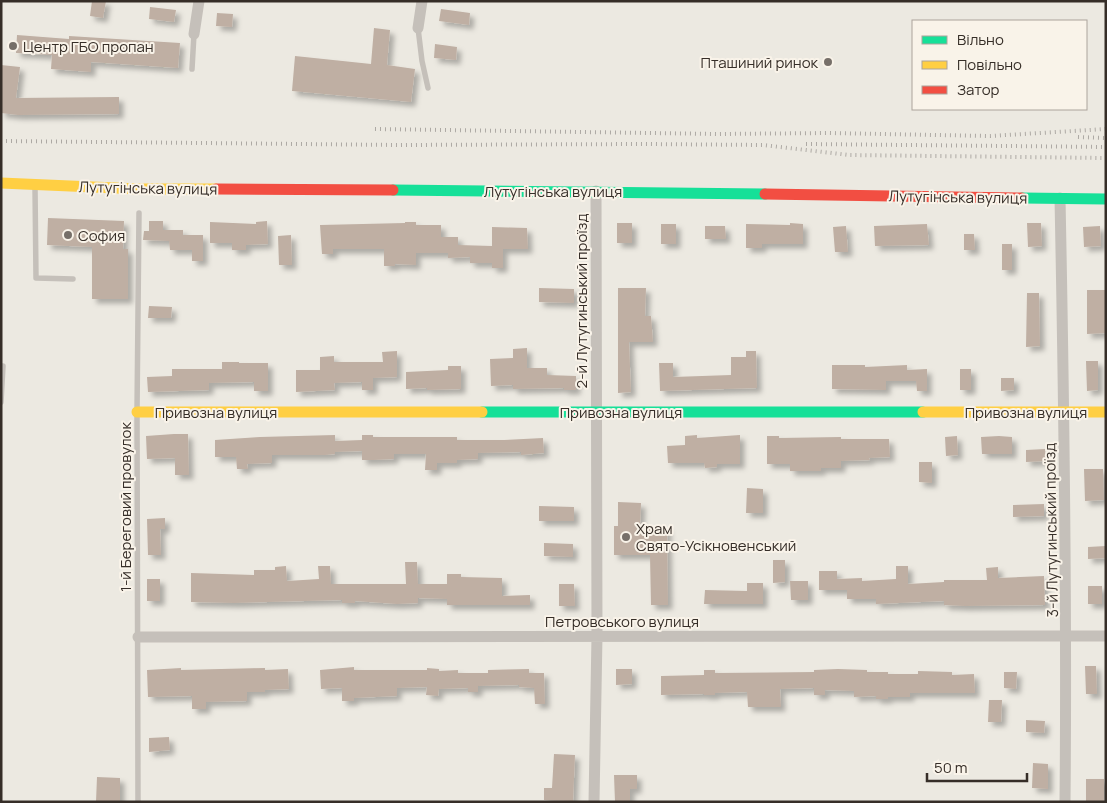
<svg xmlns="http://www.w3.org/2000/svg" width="1107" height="803" viewBox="0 0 1107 803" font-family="Manrope,sans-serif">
	<defs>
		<filter id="shadow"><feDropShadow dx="4.5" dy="4.5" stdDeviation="2.5" flood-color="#0004"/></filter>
	</defs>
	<rect width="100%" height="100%" fill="#ece9e1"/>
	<path fill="#bfafa3" filter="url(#shadow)" d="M92,1H106L103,18L90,16Z
		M150,7L176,10L174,22L149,19Z
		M441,9L470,13L469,25L439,21Z
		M217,13L233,14L232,27L216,26Z
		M374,28L390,30L387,65L415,69L411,102L292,91L295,56L371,64Z
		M17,35L69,39V36L180,43L178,68L91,62V72L51,69L52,55L16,53Z
		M435,44L457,47L456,60L434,58Z
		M1,65L20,67L16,98L119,97V114L18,115L1,113Z
		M48,218L124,221L123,249H128V299H92V247L47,245Z
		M149,221H163V230H183V235H203V261H192V250H170L169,241L143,240L144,231H149Z
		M267,221L268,244L246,245V250H232V243H210V222L256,224V222Z
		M405,222H416V225H441V237H458V245L492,246V227L527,228L528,249H503V268H492V263H470V257L448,258V253H416V265L395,264V266H384V249H333V254H322L320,225L405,223Z
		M617,223H632V243H617Z
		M790,223L803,224V244H762V248H746V224L790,225Z
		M1027,223H1041L1042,246L1028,247Z
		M661,224H676V244H661Z
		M927,224L929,245L875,246L874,226Z
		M705,226H725L726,239H705Z
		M846,226L848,252H835L833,227Z
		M1100,226L1101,246L1084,247L1083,227Z
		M964,234H974L975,250H964Z
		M291,235L292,265H279L278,236Z
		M1002,244H1012V270H1002Z
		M539,288L574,289V303L539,302Z
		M618,288H646L645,316H651L653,342H629L631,392L618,393Z
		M1087,290H1106V333L1087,334Z
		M1027,293H1039L1040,346L1026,347Z
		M149,306L172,307L171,318H148Z
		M527,348V368H547V375L576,376V390H564V388L513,389V385L491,386L490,359L513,358V349Z
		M397,351V377L373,378V390H362V382L334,383L335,390L296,392V370H320V357L334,356V362H383L382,352Z
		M746,351H756L757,388L660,391L659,363H673V377L731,375V357H746Z
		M1086,361H1098V390L1087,391Z
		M222,362H239V363H268V391H254V382L209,383V390L148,392L147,377L172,376V369H222Z
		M832,365H865V367L907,365V370L927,369V391H917L916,381H886V390L832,389Z
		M448,366H461V389L427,390V388L406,389V372L448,370Z
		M960,369H971V390H960Z
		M1001,378H1014V390L1001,391Z
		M174,434H188L189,475H175V458L147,459L146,436Z
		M335,435V441L362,440V435H373V437H457V440H504L543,438L544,453L521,455V452L478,453V459L457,460V463H437V470H425L426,454H394V459L373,460H362V451L335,452V454L325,455H272V463L247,464L248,469H237L236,457H215V440L260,437Z
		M697,435V438L740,435V464H717V467L705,468L704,463H668L667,446L685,445V436Z
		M767,436H779V438L841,437V439H889L890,457L869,458L870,460L841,461V468H821V471H790V464H767Z
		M957,436L958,455L946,456L945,437Z
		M999,436L1012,437V454H982L981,437Z
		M1045,449L1046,461L1026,462V450Z
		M919,462H932V483L919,482Z
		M1084,469H1103L1104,500L1085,501Z
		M747,488L763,489V513H746Z
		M618,502L641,503L640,527H667L668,605H651L650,555H614V526H618Z
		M1044,504V516L1013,517V505Z
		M539,506L574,507V521H539Z
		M165,518V529H160L161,555H148L147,519Z
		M544,543L573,544V557L544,556Z
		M1106,546V558L1088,559V547Z
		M773,560H785V582L773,583Z
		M405,562H417L418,584H447V574H461V577L502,578V596L530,595V605H447V599L418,598V603L397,604L355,601V603H342V600L234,603L191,602V573L254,575V570H275V567L286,566L287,581L319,579L318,566H330L331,584H406Z
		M896,566H908V584L944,582V580H987L986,568L998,567V578L1044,576L1045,605L965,606L944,605V601L876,604V599H847V590H819V571H837V579L862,578V581L896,579Z
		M147,579H160V601H147Z
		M790,581H808V600H791Z
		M747,583H763V604H704L705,590L747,591Z
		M559,584H574L575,606H559Z
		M1088,586H1102V604H1088Z
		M1085,666H1096L1097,694H1086Z
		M354,667V670H427V668L439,669V671L458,670V673H488V670L529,669V673H544L545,704H535L534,688L519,687V685L478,686V692H468V688L439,689L438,696L426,695L427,687L397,688V696L354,698V701H342V688L321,689L320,670Z
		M181,668V670L265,668V670L288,669L289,689L265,690V692H247V701L206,702V709H192V696L148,697L147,670Z
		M616,669H632V684L616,685Z
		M838,669L867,670V672H888V674H918V671L952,672V675L974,674L975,693H910V697H888V699H876V696L854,697V691L825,690V695H814V688L780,689L781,707H748L747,692L715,693V695H704V694L661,695V676L704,675V670H715V673L814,672V670Z
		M1004,672H1017L1016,689L1004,688Z
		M989,700H1002L1001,722H988Z
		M1026,720L1045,721L1044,733L1026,732Z
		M169,737L170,750L149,752V738Z
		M554,754L575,755L573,801L544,800V788H552Z
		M1033,763L1048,764V789L1032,788Z
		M614,775H637V789H630V802H615Z
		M97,777L120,778V802H96Z
		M1086,779H1104V802H1086Z"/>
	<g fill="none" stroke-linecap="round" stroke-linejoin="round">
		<path stroke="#c5c0ba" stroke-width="5.5" d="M418,28L422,61L428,88
			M192,69L194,34
			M35,187L36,278L73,279
			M1,366H3L1,402
			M138,802L137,412L139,213"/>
		<path stroke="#c5c0ba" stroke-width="11" d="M418,28L422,1
			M194,34L199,1
			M1060,198C1064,400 1067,601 1065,802
			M138,637L1106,636
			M594,802L597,636L596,191"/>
		<path stroke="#16e098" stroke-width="11" d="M393,190L765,194
			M1022,198L1106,199
			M482,412H923"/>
		<path stroke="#ffcf43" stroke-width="11" d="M1,183L139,189H216
			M137,412H482
			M923,412H1106"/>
		<path stroke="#f24e42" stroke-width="11" d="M216,189L393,190
			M765,194L1022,198"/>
		<path stroke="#ada9a4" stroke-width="4" stroke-dasharray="1 4" stroke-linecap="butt" d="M375,129L718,134L829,133L990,136L1106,129
			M1078,137L1106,138
			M1,141L399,145L643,144L763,145L849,155L1106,158
			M806,144L1106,147"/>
	</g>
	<g fill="#766f69" stroke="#f9f3e9" stroke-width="2">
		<circle cx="13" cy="46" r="5"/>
		<circle cx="828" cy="62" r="5"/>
		<circle cx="68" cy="235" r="5"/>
		<circle cx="626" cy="537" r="5"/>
	</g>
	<g text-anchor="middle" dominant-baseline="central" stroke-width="4" stroke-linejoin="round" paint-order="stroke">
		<g font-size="15" fill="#362e28" stroke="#f9f3e9" text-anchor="start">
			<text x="23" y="46">Центр ГБО пропан</text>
			<text x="818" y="62" text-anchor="end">Пташиний ринок</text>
			<text x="78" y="235">София</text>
			<text x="636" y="528">Храм<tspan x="636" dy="17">Свято-Усікновенський</tspan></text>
		</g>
		<g font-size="15" fill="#362e28" stroke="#f9f3e9">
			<text transform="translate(148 188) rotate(1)">Лутугінська вулиця</text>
			<text x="553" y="191">Лутугінська вулиця</text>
			<text transform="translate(958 197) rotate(1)">Лутугінська вулиця</text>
			<text transform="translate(581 301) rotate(-90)">2-й Лутугинський проїзд</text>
			<text x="216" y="412">Привозна вулиця</text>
			<text x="621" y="412">Привозна вулиця</text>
			<text x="1026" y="412">Привозна вулиця</text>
			<text transform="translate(125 507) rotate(-90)">1-й Береговий провулок</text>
			<text transform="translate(1051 530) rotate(-91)">3-й Лутугинський проїзд</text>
			<text x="622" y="621">Петровського вулиця</text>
		</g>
	</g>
	<rect width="1107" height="803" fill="none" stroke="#362e28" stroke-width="5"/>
	<rect x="912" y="20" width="175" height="90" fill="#f9f3e9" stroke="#aba49c"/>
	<rect x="922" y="36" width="25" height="8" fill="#16e098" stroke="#aba49c"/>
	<text x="957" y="45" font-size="15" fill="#362e28">Вільно</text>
	<rect x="922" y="61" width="25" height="8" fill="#ffcf43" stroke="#aba49c"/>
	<text x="957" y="70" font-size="15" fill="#362e28">Повільно</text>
	<rect x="922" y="86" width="25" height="8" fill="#f24e42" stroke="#aba49c"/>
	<text x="957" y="95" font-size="15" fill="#362e28">Затор</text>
	<path d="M927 773v8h100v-8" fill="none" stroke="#362e28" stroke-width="2.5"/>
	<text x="934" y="773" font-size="15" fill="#362e28" stroke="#f9f3e9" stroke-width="4" paint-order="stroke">50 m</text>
</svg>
